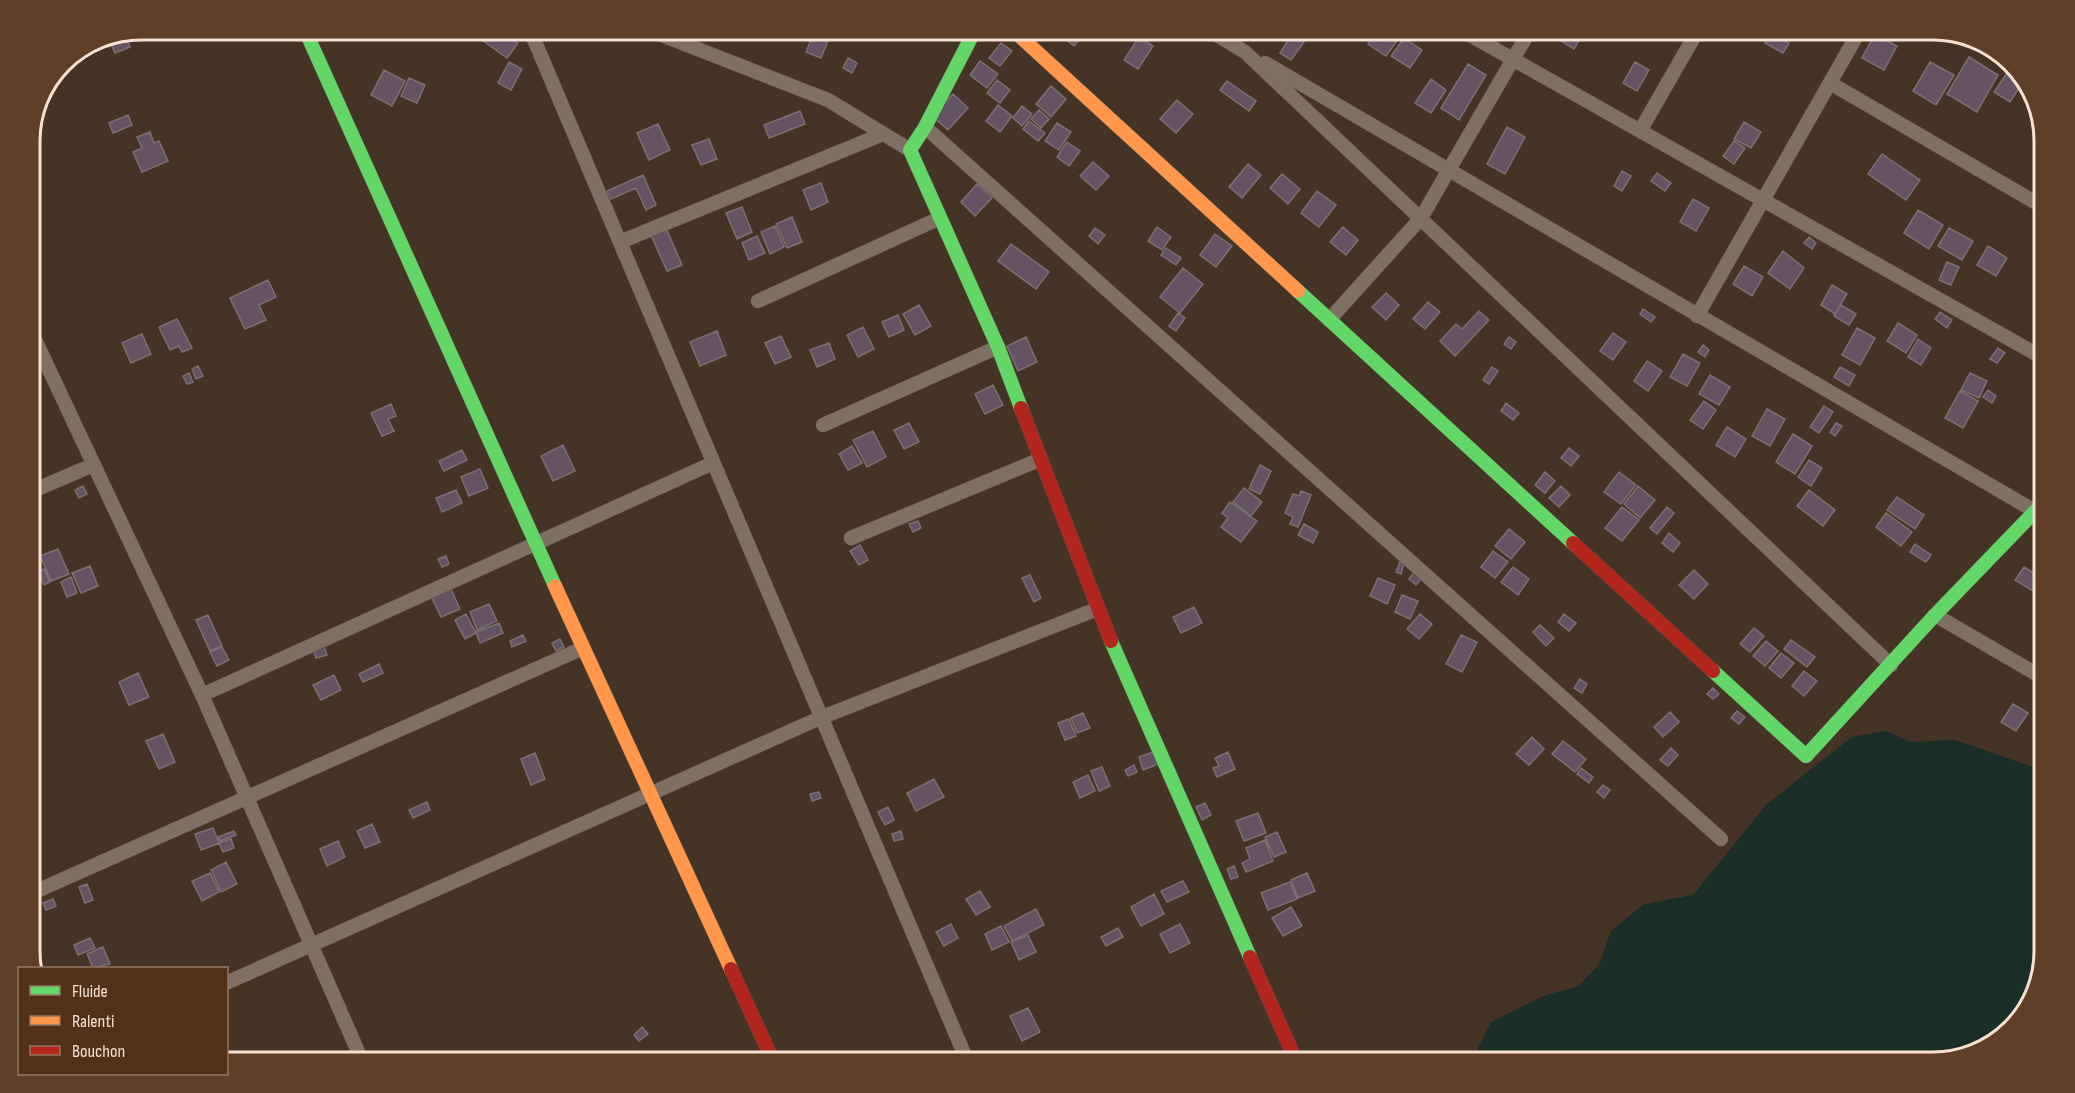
<svg xmlns="http://www.w3.org/2000/svg" width="2075" height="1093" viewBox="0 0 2075 1093" font-family="'Sofia Sans Condensed',sans-serif">
	<rect width="100%" height="100%" fill="#453325"/>
	<path fill="#182e27" d="M1886,731L1911,742L1955,740L2045,771V951L2033,1001L1995,1044L1934,1063H1471L1491,1022L1544,996L1578,986L1599,965L1611,931L1644,904L1693,895L1766,805L1852,737Z"/>
	<path fill="#645363" stroke="#7a7071" stroke-width="1.5" d="M483,30H500L518,43L507,58L478,37Z
		M815,30L830,36L821,58L806,52Z
		M1065,30H1087L1074,46L1060,35Z
		M1291,30H1311L1305,39Z
		M1378,30L1396,42L1386,56L1368,44Z
		M1564,30L1585,31L1574,49L1558,39Z
		M1795,30H1819L1813,40Z
		M124,33L130,47L115,53L108,37Z
		M1771,33L1789,43L1783,53L1765,43Z
		M1292,34L1304,42L1291,60L1280,53Z
		M1875,34L1897,46L1884,70L1862,58Z
		M1139,37L1153,46L1138,69L1124,60Z
		M1404,38L1422,50L1410,68L1391,56Z
		M1001,43L1012,51L1000,66L989,58Z
		M1969,57L1998,75L1977,112L1947,94Z
		M848,58L857,63L852,73L843,68Z
		M980,61L998,74L987,88L970,75Z
		M509,62L522,69L511,90L498,83Z
		M1635,62L1649,70L1637,91L1623,83Z
		M1930,62L1954,75L1936,105L1913,91Z
		M1468,64L1486,75L1459,120L1441,108Z
		M2011,67L2025,79L2010,102L1994,92Z
		M384,70L405,81L392,106L371,95Z
		M409,78L425,85L417,103L401,96Z
		M1431,79L1446,90L1431,113L1415,103Z
		M997,80L1010,90L1000,103L987,93Z
		M1227,81L1256,101L1249,111L1220,90Z
		M1051,86L1066,99L1051,117L1036,104Z
		M953,94L968,108L948,130L932,116Z
		M1177,100L1193,114L1176,133L1160,119Z
		M998,105L1012,116L1000,132L986,121Z
		M1022,106L1032,114L1022,126L1013,118Z
		M1039,110L1049,119L1041,128L1031,119Z
		M800,111L805,124L769,138L764,125Z
		M128,115L132,125L113,133L109,123Z
		M1029,121L1045,133L1038,141L1023,129Z
		M1744,122L1761,132L1751,148L1734,139Z
		M1057,123L1071,132L1059,150L1045,141Z
		M658,124L670,150L649,160L637,133Z
		M1507,127L1525,137L1505,174L1487,164Z
		M150,132L154,143L159,141L168,161L142,172L133,152L142,148L137,137Z
		M709,139L717,159L701,165L692,145Z
		M1734,141L1745,148L1734,164L1723,156Z
		M1067,142L1080,151L1069,166L1057,157Z
		M1882,154L1920,180L1906,200L1868,174Z
		M1093,162L1109,176L1096,190L1080,176Z
		M1248,164L1261,175L1242,198L1229,187Z
		M1622,171L1631,176L1622,191L1614,186Z
		M1657,173L1671,183L1665,191L1651,181Z
		M1282,174L1300,189L1288,204L1270,188Z
		M643,175L656,205L646,210L636,188L611,199L607,191Z
		M821,183L828,202L811,210L803,190Z
		M977,184L992,198L975,216L961,202Z
		M1317,191L1336,205L1319,227L1301,213Z
		M1693,199L1709,208L1696,231L1680,222Z
		M742,207L752,232L737,239L726,213Z
		M1918,210L1943,225L1929,249L1904,233Z
		M792,217L802,242L787,248L776,224Z
		M775,226L784,247L770,254L761,232Z
		M1157,227L1171,237L1162,250L1148,241Z
		M1343,227L1358,240L1346,255L1330,242Z
		M666,228L682,265L667,271L651,235Z
		M1095,228L1105,235L1098,244L1089,236Z
		M1949,228L1973,241L1962,260L1938,246Z
		M1215,234L1232,246L1216,267L1200,255Z
		M757,236L765,253L749,260L742,243Z
		M1809,237L1816,243L1812,249L1804,243Z
		M1011,244L1049,272L1036,289L998,261Z
		M1988,246L2007,258L1996,276L1977,265Z
		M1166,248L1181,258L1176,265L1161,255Z
		M1783,251L1804,268L1790,289L1768,273Z
		M1947,262L1959,267L1951,285L1939,280Z
		M1744,266L1763,277L1752,296L1733,284Z
		M1183,268L1203,284L1180,313L1160,297Z
		M268,280L276,297L259,305L266,320L245,329L230,298Z
		M1832,285L1847,294L1835,314L1821,305Z
		M1386,293L1399,305L1386,320L1372,307Z
		M1428,302L1440,312L1425,329L1413,319Z
		M919,305L931,326L915,335L903,314Z
		M1841,305L1856,314L1849,325L1834,316Z
		M1643,309L1655,317L1651,322L1640,314Z
		M1479,311L1489,320L1455,356L1440,341L1456,324L1462,329Z
		M1940,312L1952,320L1947,328L1935,319Z
		M1178,313L1185,318L1176,331L1169,326Z
		M898,315L904,330L889,337L882,322Z
		M177,319L192,348L182,352L179,346L170,350L159,327Z
		M1898,323L1917,335L1906,353L1887,341Z
		M863,327L874,349L858,357L847,335Z
		M2040,327L2045,330V344L2034,339Z
		M1857,328L1875,338L1860,365L1842,355Z
		M717,331L726,355L700,366L690,342Z
		M1613,333L1626,342L1613,360L1600,351Z
		M142,334L151,354L131,363L122,343Z
		M781,336L791,357L775,364L765,343Z
		M1026,337L1037,362L1018,371L1007,346Z
		M1509,337L1516,342L1511,349L1504,344Z
		M1918,339L1931,348L1921,365L1908,357Z
		M829,343L835,359L817,367L810,350Z
		M1703,345L1709,350L1705,357L1698,352Z
		M1998,348L2005,353L1997,363L1990,359Z
		M1683,354L1700,363L1687,386L1670,377Z
		M1647,361L1662,371L1648,391L1634,381Z
		M198,366L203,376L196,379L192,369Z
		M1492,367L1498,371L1489,384L1483,380Z
		M1840,367L1855,375L1849,386L1834,377Z
		M189,373L193,382L187,384L183,376Z
		M1970,373L1987,381L1979,398L1961,390Z
		M1710,375L1730,387L1719,405L1699,394Z
		M993,385L1003,405L985,414L975,394Z
		M1988,390L1996,396L1992,403L1983,397Z
		M1960,391L1978,401L1963,428L1945,418Z
		M1704,401L1716,410L1703,429L1690,420Z
		M1506,403L1519,413L1513,420L1501,411Z
		M391,404L396,416L388,419L394,431L382,436L371,413Z
		M1824,406L1833,412L1819,433L1810,427Z
		M1767,409L1785,419L1770,446L1752,436Z
		M909,423L919,442L904,449L894,430Z
		M1836,423L1842,426L1835,436L1830,432Z
		M1727,427L1746,439L1735,457L1716,445Z
		M873,431L886,457L867,467L853,440Z
		M1793,434L1812,446L1795,474L1776,462Z
		M563,445L575,471L553,481L541,456Z
		M852,446L862,463L848,470L839,454Z
		M1569,448L1579,456L1571,466L1561,458Z
		M462,450L467,460L444,471L439,461Z
		M1809,460L1822,468L1811,486L1798,477Z
		M1260,465L1271,471L1260,494L1249,489Z
		M480,469L488,488L469,496L461,477Z
		M1545,472L1555,481L1545,493L1535,485Z
		M1619,472L1636,485L1621,504L1604,492Z
		M83,486L87,494L79,498L75,490Z
		M1561,486L1570,495L1559,507L1549,498Z
		M1638,486L1655,500L1640,518L1624,504Z
		M1244,488L1262,502L1251,516L1233,502Z
		M456,490L462,503L442,512L436,498Z
		M1809,490L1835,510L1823,526L1797,506Z
		M1301,491L1311,495L1298,527L1290,524L1293,517L1285,513L1293,494L1299,496Z
		M1897,497L1924,515L1915,529L1887,510Z
		M1230,502L1257,521L1241,542L1221,527L1228,518L1222,513Z
		M1622,507L1639,520L1622,541L1605,528Z
		M1667,507L1674,513L1657,534L1650,528Z
		M1886,513L1912,532L1901,546L1876,527Z
		M918,521L921,528L913,532L909,524Z
		M1304,524L1318,532L1313,543L1298,535Z
		M1509,529L1525,542L1511,559L1495,546Z
		M1669,533L1680,543L1673,552L1662,543Z
		M2042,538L2045,540V557L2034,549Z
		M1915,544L1931,555L1926,562L1910,552Z
		M860,545L868,560L859,565L850,551Z
		M58,549L69,574L51,581L40,556Z
		M1493,551L1508,562L1495,578L1481,567Z
		M446,556L449,564L442,567L438,559Z
		M1400,562L1404,563L1401,574L1396,572Z
		M90,566L98,586L81,593L72,573Z
		M1513,567L1529,579L1518,595L1501,582Z
		M2024,567L2041,578L2033,591L2015,580Z
		M44,569L50,582L44,585L38,571Z
		M1416,570L1423,576L1416,585L1409,579Z
		M1694,570L1708,584L1694,599L1679,585Z
		M1030,575L1041,598L1034,602L1022,578Z
		M71,577L77,593L67,597L61,582Z
		M1378,578L1395,585L1387,604L1370,596Z
		M451,589L460,609L441,617L432,598Z
		M1402,595L1418,601L1410,619L1395,612Z
		M489,604L497,621L477,630L470,612Z
		M1194,607L1202,623L1181,633L1173,617Z
		M466,614L476,633L465,639L455,620Z
		M1420,614L1432,624L1419,639L1407,629Z
		M1564,614L1576,623L1569,631L1558,622Z
		M208,615L222,646L210,651L196,620Z
		M499,623L503,633L480,643L476,632Z
		M1540,625L1554,638L1546,646L1533,632Z
		M1754,628L1764,636L1750,652L1740,644Z
		M523,635L526,641L512,647L510,641Z
		M1461,635L1477,642L1462,672L1446,664Z
		M560,639L564,647L556,651L552,643Z
		M1791,640L1815,657L1807,667L1784,649Z
		M1766,641L1778,651L1765,666L1753,656Z
		M324,646L327,655L316,658L313,650Z
		M222,647L229,660L217,666L210,652Z
		M1781,653L1794,663L1781,678L1769,668Z
		M379,664L383,673L363,682L359,674Z
		M1804,671L1817,681L1804,696L1792,686Z
		M138,673L149,697L129,705L119,682Z
		M334,675L341,690L321,700L313,685Z
		M1580,679L1587,684L1582,693L1574,688Z
		M1713,688L1719,694L1713,699L1707,694Z
		M2013,704L2028,713L2016,731L2001,722Z
		M1737,711L1745,717L1739,724L1731,718Z
		M1670,712L1679,722L1663,737L1654,727Z
		M1083,713L1090,728L1077,733L1071,718Z
		M1069,719L1076,736L1065,740L1058,723Z
		M163,734L175,762L159,769L146,741Z
		M1532,737L1544,749L1529,765L1516,754Z
		M1563,741L1586,759L1575,772L1552,754Z
		M1671,748L1678,755L1668,766L1660,760Z
		M1153,752L1158,764L1143,770L1139,757Z
		M1228,752L1235,769L1217,777L1213,768L1219,766L1215,758Z
		M535,753L545,779L531,785L521,759Z
		M1134,765L1137,772L1128,776L1125,770Z
		M1102,767L1110,786L1099,791L1091,771Z
		M1581,768L1593,777L1589,783L1577,774Z
		M1088,775L1095,791L1080,798L1073,782Z
		M934,779L944,797L916,811L907,793Z
		M1603,785L1610,790L1604,798L1597,792Z
		M819,792L821,798L812,801L810,794Z
		M427,802L430,810L413,818L409,810Z
		M1205,803L1211,815L1202,820L1196,807Z
		M888,807L894,820L885,825L878,812Z
		M1258,813L1266,833L1244,841L1236,821Z
		M372,824L380,842L365,848L357,831Z
		M213,828L219,843L201,850L195,834Z
		M234,831L236,835L220,841L218,837Z
		M901,831L903,839L894,841L892,834Z
		M1277,832L1286,852L1274,857L1265,837Z
		M231,839L234,848L223,852L219,843Z
		M1265,840L1273,861L1246,872L1242,863L1250,859L1246,848Z
		M338,841L345,857L327,866L320,849Z
		M226,862L237,884L221,892L211,870Z
		M1234,866L1238,877L1231,879L1227,869Z
		M210,873L219,892L202,901L192,881Z
		M1307,873L1315,891L1298,898L1291,880Z
		M1183,881L1189,892L1167,902L1161,891Z
		M1290,882L1297,899L1268,910L1261,893Z
		M87,884L93,900L85,903L79,887Z
		M980,891L990,907L976,915L966,899Z
		M1154,894L1164,914L1141,926L1131,907Z
		M53,899L56,906L46,910L43,903Z
		M1291,907L1302,926L1283,936L1272,918Z
		M1036,909L1044,925L1012,941L1004,926Z
		M951,924L958,938L944,946L936,932Z
		M1180,924L1190,943L1170,953L1160,934Z
		M1001,926L1009,942L992,950L985,934Z
		M1118,928L1123,937L1106,946L1101,937Z
		M1028,935L1036,952L1019,960L1011,942Z
		M90,938L95,948L78,955L74,945Z
		M103,947L110,964L93,968L87,954Z
		M1028,1008L1040,1032L1022,1041L1010,1016Z
		M642,1027L648,1034L639,1041L634,1035Z"/>
	<g fill="none" stroke-linecap="round" stroke-linejoin="round">
		<g stroke="#5e4e43" stroke-width="15">
			<path id="street" d="M530,30L968,1063
				M649,30L828,100L910,150
				M1209,30L1245,52L1891,665
				M1461,30L2045,359
				M1265,63L2045,517
				M1830,83L2045,208
				M925,127L1721,839
				M1640,131L1698,30
				M620,242L883,134
				M758,301L940,218
				M1697,316L1860,30
				M1329,320L1421,218L1530,30
				M30,329L202,695L363,1063
				M823,425L998,347
				M30,492L93,465
				M851,538L1041,459
				M1935,615L2045,679
				M202,695L713,463
				M30,894L583,648
				M226,983L820,718L1097,609"/>
		</g>
		<g stroke="#5e4e43" stroke-width="15">
			<path id="fast" d="M305,30L555,586
				M975,30L925,127L910,150L998,347L1021,408
				M1298,291L1573,543
				M1111,641L1250,957
				M1713,671L1806,756L1935,615L2045,501"/>
		</g>
		<g stroke="#5e4e43" stroke-width="15">
			<path id="slow" d="M1013,30L1298,291
				M555,586L731,969"/>
		</g>
		<g stroke="#5e4e43" stroke-width="15">
			<path id="jam" d="M1021,408L1111,641
				M1573,543L1713,671
				M1250,957L1297,1063
				M731,969L774,1063"/>
		</g>
		<use href="#street" stroke="#7f6f65" stroke-width="14"/>
		<use href="#fast" stroke="#63d668" stroke-width="14"/>
		<use href="#slow" stroke="#ff974d" stroke-width="14"/>
		<use href="#jam" stroke="#b3261e" stroke-width="14"/>
	</g>
	<path d="M0 0H2075V1093H0ZM141 40H1933A101 101 0 0 1 2034 141V951A101 101 0 0 1 1933 1052H141A101 101 0 0 1 40 951V141A101 101 0 0 1 141 40Z" fill="#5f3f27" fill-rule="evenodd"/>
	<path fill="none" stroke="#f6e1d2" stroke-width="3" d="M141 40H1933A101 101 0 0 1 2034 141V951A101 101 0 0 1 1933 1052H141A101 101 0 0 1 40 951V141A101 101 0 0 1 141 40Z"/>
	<rect x="18" y="967" width="210" height="108" fill="#523118" stroke="#947762" stroke-width="1.5"/>
	<rect x="30" y="986" width="30" height="9" fill="#63d668" stroke="#947762" stroke-width="1.5"/>
	<text x="72" y="997" font-size="18" fill="#f6e1d2">Fluide</text>
	<rect x="30" y="1016" width="30" height="9" fill="#ff974d" stroke="#947762" stroke-width="1.5"/>
	<text x="72" y="1027" font-size="18" fill="#f6e1d2">Ralenti</text>
	<rect x="30" y="1046" width="30" height="9" fill="#b3261e" stroke="#947762" stroke-width="1.5"/>
	<text x="72" y="1057" font-size="18" fill="#f6e1d2">Bouchon</text>
</svg>
